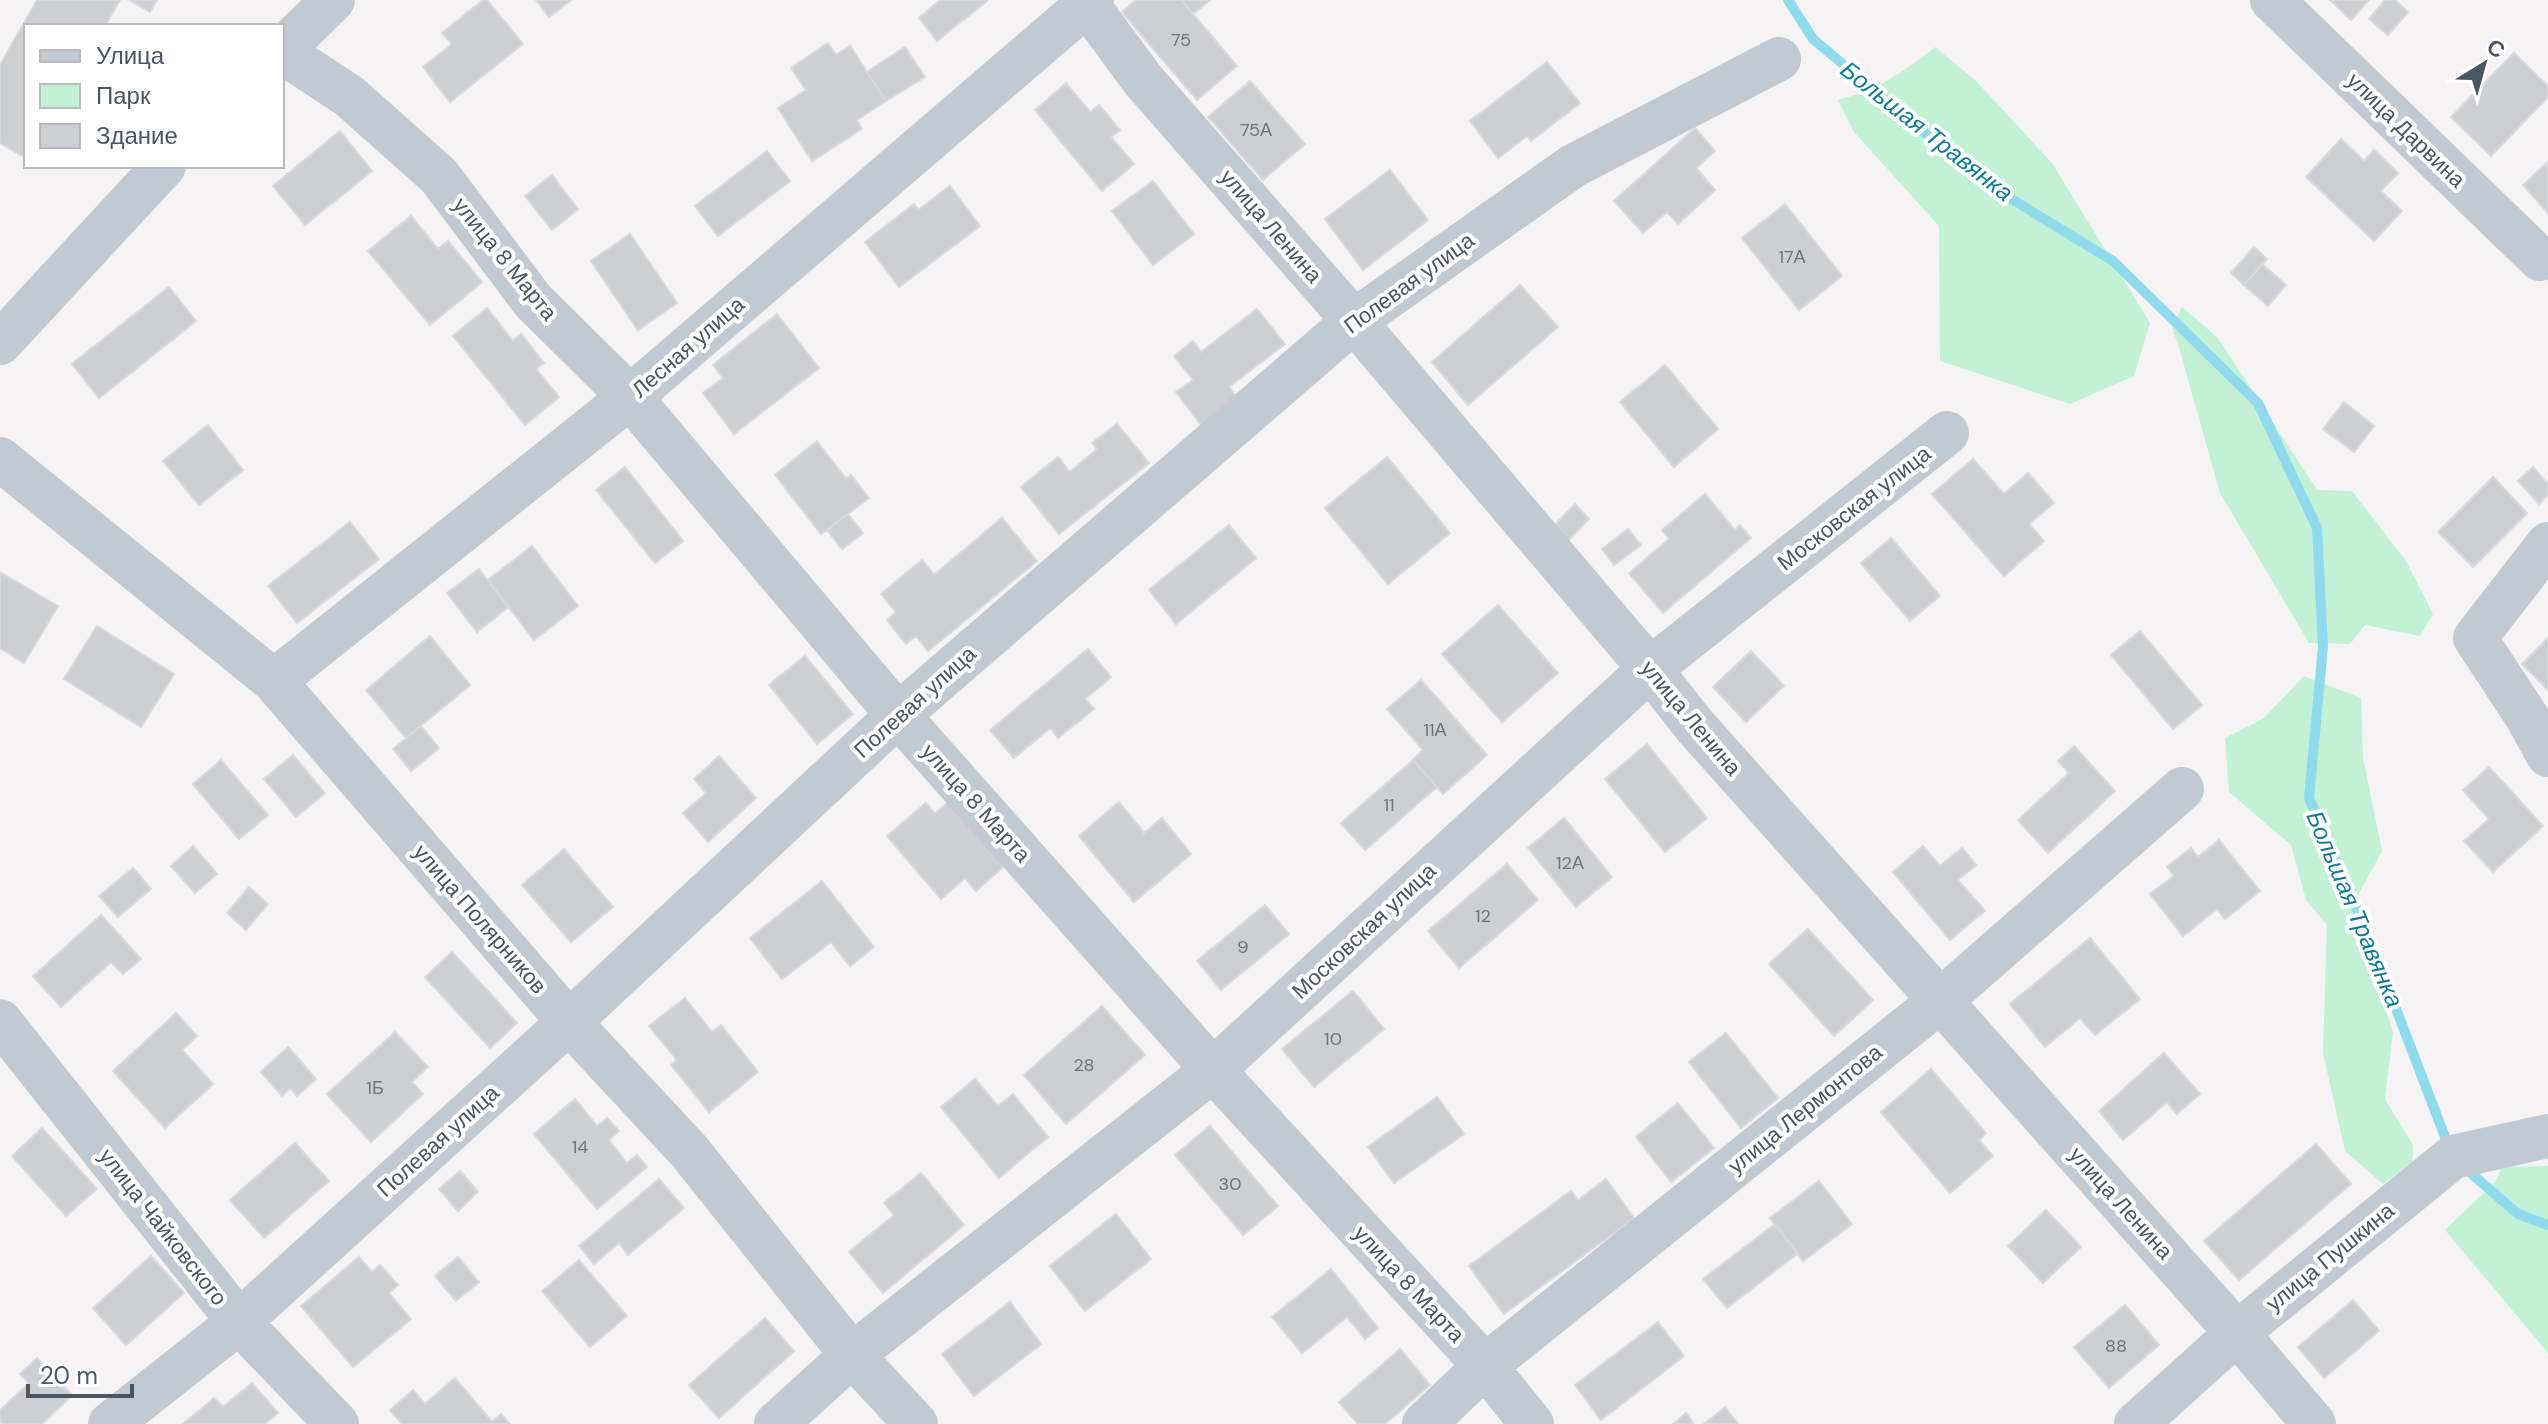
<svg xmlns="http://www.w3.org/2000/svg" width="2548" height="1424" viewBox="0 0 2548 1424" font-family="'DM Sans',sans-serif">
	<rect width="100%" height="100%" fill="#f5f3f3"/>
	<path fill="#c3f1d5" d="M1935,47L1976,81L2052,163L2150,323L2134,376L2070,404L1940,361L1939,226L1854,132L1838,100C1875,91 1906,71 1935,47Z
		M2182,307L2218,338L2317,490L2352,491L2406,561L2433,614L2420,636L2365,625L2350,644L2309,643L2220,493L2178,344L2172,329Z
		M2304,676L2361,698L2363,758L2382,851L2351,908L2393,1031L2385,1099L2413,1145L2412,1163L2383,1184L2345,1151L2323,1053L2327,925L2306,900L2291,845L2229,792L2225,738L2263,719Z
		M2548,1166V1353L2445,1230L2496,1181L2502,1167Z"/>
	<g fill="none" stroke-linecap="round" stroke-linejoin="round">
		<path stroke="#90daee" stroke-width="10" d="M1788,0L1813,39L1982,181L2113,261L2258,403L2317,528L2323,646L2309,798L2369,938L2450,1150
			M2465,1168L2518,1214L2548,1225"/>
	</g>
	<path fill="#cdcfd5" stroke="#d7d9de" stroke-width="2" d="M37,0H120L105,26H26V158L0,143V65Z
		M129,0H157L150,12Z
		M483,0H487L523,44L450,102L423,67L452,44L442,33Z
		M536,0H571L549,17Z
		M940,0H987V1L937,41L919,18Z
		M1136,0H1181L1237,66L1197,100L1122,12Z
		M1181,0H1210L1193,14Z
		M2330,0H2369L2351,20Z
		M2385,0H2395L2408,12L2388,35L2369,19Z
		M828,43L836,55L850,46L886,101L857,120L862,129L812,161L778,108L806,90L791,68Z
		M905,47L925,77L886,101L867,72Z
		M2514,53L2548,86V97L2491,156L2451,117Z
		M1547,62L1580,103L1531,141L1527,136L1498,158L1470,121Z
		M1250,81L1305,144L1263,180L1208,117Z
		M1066,83L1090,112L1099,105L1120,130L1111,137L1134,164L1102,191L1035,110Z
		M1695,128L1715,151L1696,168L1715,190L1678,224L1667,212L1643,233L1614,201Z
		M340,131L372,171L305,225L273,186Z
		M2341,139L2364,161L2374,150L2398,173L2381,191L2402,211L2374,241L2306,177Z
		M767,151L790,181L718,236L695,206Z
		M2548,162V213L2523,185Z
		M1390,170L1428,220L1363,270L1325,219Z
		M552,175L578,209L552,230L525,196Z
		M1153,181L1194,234L1153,265L1112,211Z
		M950,186L980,226L899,287L865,242L914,204L918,210Z
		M1785,204L1842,276L1799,310L1742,238Z
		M411,216L438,249L448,241L482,282L430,325L368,251Z
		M630,234L677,303L638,330L591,261Z
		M2254,247L2267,259L2244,285L2231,273Z
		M2262,264L2286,285L2268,306L2244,285Z
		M1520,285L1558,327L1468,405L1432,362Z
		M169,287L196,321L99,398L72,364Z
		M487,308L513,341L521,334L544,363L536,369L559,397L525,425L453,336Z
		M1257,309L1285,344L1229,387L1238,399L1202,426L1176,392L1193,380L1174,356L1193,341L1201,352Z
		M777,314L819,368L734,434L703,393L723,378L713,365Z
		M1665,365L1718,429L1674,467L1620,402Z
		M2344,402L2374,426L2354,452L2323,429Z
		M1117,424L1149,463L1059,534L1021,487L1058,457L1070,472L1097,449L1092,443Z
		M208,425L243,470L199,505L163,461Z
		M817,441L846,479L851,475L869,498L821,534L775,475Z
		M1387,457L1450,533L1388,584L1325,508Z
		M1973,459L2004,494L2028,473L2054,503L2029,524L2044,541L2004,576L1932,494Z
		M625,467L683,541L655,563L596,490Z
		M2533,467L2548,484V495L2539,504L2518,481Z
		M2493,477L2527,513L2473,567L2438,532Z
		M1705,494L1735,530L1740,525L1751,538L1663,613L1629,573L1669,539L1662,530Z
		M1575,504L1589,519L1566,543L1551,529Z
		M848,514L863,533L842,549L827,530Z
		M1002,518L1037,561L928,651L916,636L906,644L887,620L896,612L881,594L922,560L934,575Z
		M350,522L379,559L297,623L268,586Z
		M1229,525L1256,558L1176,624L1149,590Z
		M1628,529L1641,545L1614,565L1602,549Z
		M1891,538L1940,596L1910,621L1861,563Z
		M532,546L578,606L534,640L488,580Z
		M479,569L508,607L477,632L447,593Z
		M0,572L58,606L24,663L0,648Z
		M1498,605L1558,673L1502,722L1442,654Z
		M97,626L174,674L141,727L64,679Z
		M2140,631L2202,705L2173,729L2111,655Z
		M430,636L470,685L406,738L366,690Z
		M2548,638V690L2522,664Z
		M1088,649L1111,677L1085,699L1094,709L1058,738L1050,728L1014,758L990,730Z
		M1751,651L1784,686L1746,722L1713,687Z
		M805,656L853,714L817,744L769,685Z
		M1421,680L1487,755L1443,794L1413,760L1423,750L1387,709Z
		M421,726L439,748L411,771L393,749Z
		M1647,744L1707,818L1665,852L1605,779Z
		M2074,746L2115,791L2048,853L2018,820L2069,773L2058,761Z
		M293,755L325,793L296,817L264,779Z
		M719,756L756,798L708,842L683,813L706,793L694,779Z
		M221,760L268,815L239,839L193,784Z
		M1413,760L1437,787L1365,850L1341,823Z
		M2489,767L2543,826L2493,872L2464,841L2489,819L2463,790Z
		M954,797L1010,861L976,891L965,878L941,899L887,836L926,803L935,814Z
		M1119,802L1144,833L1162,818L1191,854L1134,902L1079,836Z
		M1564,818L1612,877L1576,907L1528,848Z
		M2219,840L2260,891L2225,919L2217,909L2183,936L2150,894L2174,876L2167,867L2191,848L2198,857Z
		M193,846L217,874L195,893L171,866Z
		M1923,846L1940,866L1962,848L1976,865L1958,880L1985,911L1950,940L1893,872Z
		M564,849L613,907L571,942L522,885Z
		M1507,864L1538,900L1459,968L1428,931Z
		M133,868L151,889L118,917L99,896Z
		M822,881L874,947L850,966L831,942L782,979L750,938Z
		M249,887L268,904L246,930L227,913Z
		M1265,905L1289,934L1221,990L1197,961Z
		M101,915L141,959L123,974L111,962L61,1007L33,976Z
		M1808,929L1873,1000L1834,1036L1769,964Z
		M2090,938L2140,999L2095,1035L2080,1018L2045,1047L2010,1004Z
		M452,952L517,1023L490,1048L425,977Z
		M1353,991L1384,1029L1314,1087L1282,1049Z
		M685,998L712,1032L721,1025L758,1072L709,1112L671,1065L677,1060L649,1026Z
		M1102,1006L1145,1055L1066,1124L1024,1075Z
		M176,1013L197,1036L182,1050L213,1084L165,1128L113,1071Z
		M395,1032L428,1067L412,1082L423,1094L371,1142L327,1094Z
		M1726,1033L1778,1098L1741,1128L1689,1062Z
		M288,1047L316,1079L297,1096L290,1088L282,1096L261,1072Z
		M2164,1053L2200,1094L2177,1114L2167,1102L2123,1140L2099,1111Z
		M1931,1069L1986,1133L1979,1140L1993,1156L1950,1193L1881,1112Z
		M975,1079L998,1106L1013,1094L1048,1137L999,1178L941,1107Z
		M1437,1097L1464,1134L1394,1183L1368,1147Z
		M575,1099L597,1126L607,1118L619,1131L609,1140L627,1163L637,1155L647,1167L597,1209L534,1134Z
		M1678,1103L1714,1148L1671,1182L1636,1137Z
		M1210,1126L1278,1206L1243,1235L1175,1155Z
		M42,1128L97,1189L66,1216L12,1156Z
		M295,1143L329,1181L264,1238L230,1200Z
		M2316,1144L2351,1184L2239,1280L2204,1241Z
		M460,1171L478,1192L458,1211L439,1189Z
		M921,1173L964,1225L883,1293L849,1252L894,1215L884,1203Z
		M659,1179L684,1208L628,1255L619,1243L594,1264L579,1246Z
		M1606,1179L1634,1218L1504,1314L1469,1266L1571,1191L1578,1200Z
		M1819,1181L1852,1224L1803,1261L1770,1218Z
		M2046,1210L2081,1247L2043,1283L2008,1246Z
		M1116,1214L1151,1259L1085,1311L1050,1266Z
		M1775,1224L1798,1253L1727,1308L1703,1279Z
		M151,1256L184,1293L126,1345L93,1308Z
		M359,1257L372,1272L380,1265L398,1285L389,1293L411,1319L353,1367L301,1306Z
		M458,1257L479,1282L456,1301L435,1276Z
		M579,1260L627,1316L590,1347L542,1291Z
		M1331,1269L1378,1328L1365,1339L1347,1317L1302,1353L1272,1317Z
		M2353,1300L2379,1331L2324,1378L2298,1347Z
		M1010,1302L1041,1344L974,1396L942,1354Z
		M2125,1305L2159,1345L2109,1388L2074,1347Z
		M765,1318L794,1351L719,1418L689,1385Z
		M1658,1322L1684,1356L1601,1420L1575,1385Z
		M1400,1349L1430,1385L1385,1424H1358L1339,1402Z
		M37,1358L72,1395L42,1424H3L0,1421V1410L29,1383L20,1374Z
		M455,1378L492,1422L501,1414L510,1424H402L390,1410L413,1390L425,1404Z
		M252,1383L278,1413L265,1424H183L214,1398L223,1407Z
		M1725,1407L1738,1424H1704Z
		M1686,1413L1694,1424H1673Z"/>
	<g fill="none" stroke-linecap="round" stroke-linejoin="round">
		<path stroke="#c1cad2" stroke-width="44" d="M1084,0L1143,80L1354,321L1650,669L1694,725L2237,1333L2314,1424
			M2272,0L2540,259
			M282,50L333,0
			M282,52L349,96L439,176L533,301L630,397L898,715L1213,1070L1485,1366L1532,1424
			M0,343L164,166
			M0,459L274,681L569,1022L689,1151L852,1355L916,1424
			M2548,544L2475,638L2527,717L2548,755
			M274,681L630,397L1092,0
			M0,1021L239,1322L337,1424
			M110,1424L239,1322L569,1022L898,715L1354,321L1573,166L1779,59
			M776,1424L852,1355L1213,1070L1650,669L1947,433
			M1424,1424L1485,1366L1940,1001L2182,789
			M2136,1424L2237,1333L2453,1157L2548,1136"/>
	</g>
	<g text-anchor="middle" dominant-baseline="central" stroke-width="8" stroke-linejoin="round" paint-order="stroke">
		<g font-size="18" fill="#6b747e">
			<text x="1181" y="40">75</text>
			<text x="1256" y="130">75А</text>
			<text x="1792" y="257">17А</text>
			<text x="1435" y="730">11А</text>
			<text x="1389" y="805">11</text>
			<text x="1570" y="863">12А</text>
			<text x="1483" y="916">12</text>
			<text x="1243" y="947">9</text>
			<text x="1333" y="1039">10</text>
			<text x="1084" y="1065">28</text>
			<text x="375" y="1088">1Б</text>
			<text x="580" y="1147">14</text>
			<text x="1230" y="1184">30</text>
			<text x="2116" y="1346">88</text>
		</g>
		<g font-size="22" fill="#4a5661" stroke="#fff">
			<text transform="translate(2406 130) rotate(44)">улица Дарвина</text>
			<text transform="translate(1271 226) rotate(49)">улица Ленина</text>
			<text transform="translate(505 259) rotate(51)">улица 8 Марта</text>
			<text transform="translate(1409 283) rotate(-36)">Полевая улица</text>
			<text transform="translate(688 347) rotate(-41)">Лесная улица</text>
			<text transform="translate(1854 508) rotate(-38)">Московская улица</text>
			<text transform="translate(915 702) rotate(-42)">Полевая улица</text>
			<text transform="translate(1691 718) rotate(50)">улица Ленина</text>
			<text transform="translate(976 803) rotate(48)">улица 8 Марта</text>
			<text transform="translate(480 919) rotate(49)">улица Полярников</text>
			<text transform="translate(1364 931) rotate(-43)">Московская улица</text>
			<text transform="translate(1805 1109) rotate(-39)">улица Лермонтова</text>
			<text transform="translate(438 1141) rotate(-42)">Полевая улица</text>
			<text transform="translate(2121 1203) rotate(48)">улица Ленина</text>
			<text transform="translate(163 1227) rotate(52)">улица Чайковского</text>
			<text transform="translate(2330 1257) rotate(-39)">улица Пушкина</text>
			<text transform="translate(1409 1284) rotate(47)">улица 8 Марта</text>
		</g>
		<g font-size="24" font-style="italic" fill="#0c7c9b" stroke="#fff">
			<text transform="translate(1927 131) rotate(38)">Большая Травянка</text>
			<text transform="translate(2355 909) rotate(67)">Большая Травянка</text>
		</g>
	</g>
	<rect x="24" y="24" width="260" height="144" fill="#ffffff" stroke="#b7bbc0" stroke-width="2"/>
	<rect x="40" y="50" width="40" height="12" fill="#c1cad2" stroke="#b7bbc0" stroke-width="2"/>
	<text x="96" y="64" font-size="24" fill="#4a5661">Улица</text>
	<rect x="40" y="84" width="40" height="24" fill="#c3f1d5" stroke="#b7bbc0" stroke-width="2"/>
	<text x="96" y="104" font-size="24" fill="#4a5661">Парк</text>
	<rect x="40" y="124" width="40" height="24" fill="#cdcfd5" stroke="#b7bbc0" stroke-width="2"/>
	<text x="96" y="144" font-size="24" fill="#4a5661">Здание</text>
	<g transform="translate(2484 64) rotate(37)" stroke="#ffffff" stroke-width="6" paint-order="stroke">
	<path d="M0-6L14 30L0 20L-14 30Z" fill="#4a5661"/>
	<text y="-12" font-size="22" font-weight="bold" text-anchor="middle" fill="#4a5661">С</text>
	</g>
	<path d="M28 1384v12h104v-12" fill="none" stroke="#4a5661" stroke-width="4"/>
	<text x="40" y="1384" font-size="24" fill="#4a5661" stroke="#ffffff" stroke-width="6" paint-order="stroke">20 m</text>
</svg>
